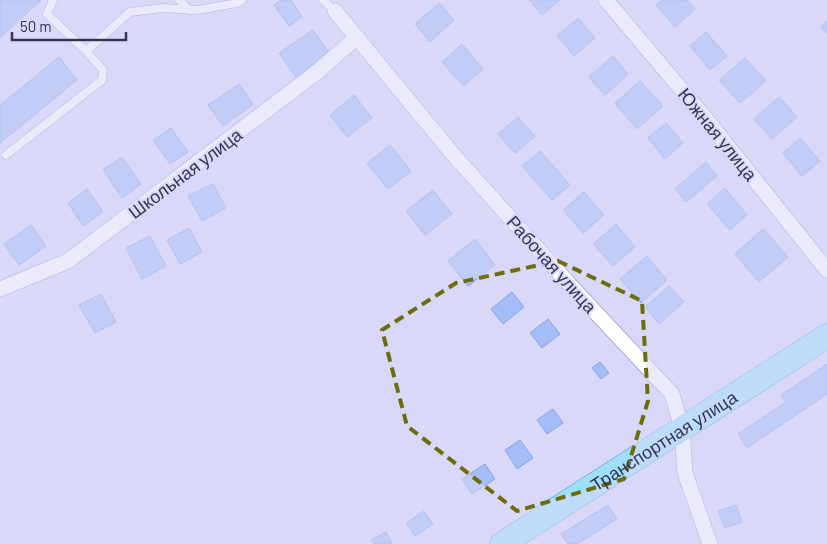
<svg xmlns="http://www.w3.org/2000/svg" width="827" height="544" viewBox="0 0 827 544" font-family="Barlow,sans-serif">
	<rect width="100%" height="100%" fill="#d9d8f8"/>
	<path fill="#a5bdf6" stroke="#88a3ea" d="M0,0H41L0,38Z
		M281,0H291L302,17L289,26L274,5Z
		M529,0H560L542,15Z
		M662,0H687L695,9L675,27L656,5Z
		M439,3L454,20L430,42L415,24Z
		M578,18L595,38L574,56L557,36Z
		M827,21V34L821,26Z
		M313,30L329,53L296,77L279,53Z
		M706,32L727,56L710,70L690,46Z
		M462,44L483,69L464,86L442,62Z
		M613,56L628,74L605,95L589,77Z
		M59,57L77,80L0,143V105Z
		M745,58L766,81L740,103L719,80Z
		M640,81L663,106L637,129L615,103Z
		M239,84L253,104L223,126L208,105Z
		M354,95L372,118L347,137L330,115Z
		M779,97L797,117L772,139L754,119Z
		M518,117L535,136L515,153L498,134Z
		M666,123L683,143L665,159L648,138Z
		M171,128L188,152L170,164L153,140Z
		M800,138L820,161L802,176L783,153Z
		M390,145L411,171L388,189L367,163Z
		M540,151L570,185L552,200L522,166Z
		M122,157L141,184L122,198L103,170Z
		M706,162L717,176L686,202L675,189Z
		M213,184L226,208L202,221L188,196Z
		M725,188L747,215L730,230L707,204Z
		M87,189L103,212L83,226L68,203Z
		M433,190L452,214L425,235L406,211Z
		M584,192L604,215L583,233L563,210Z
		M616,224L635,247L613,266L593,244Z
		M31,225L46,246L19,265L4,244Z
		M189,228L202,252L180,264L167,240Z
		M763,229L788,257L759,282L735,254Z
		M150,236L166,266L142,279L126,248Z
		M475,239L495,265L468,286L448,261Z
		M647,256L667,280L641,303L620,279Z
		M669,286L684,302L659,324L645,307Z
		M512,292L524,307L503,324L491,309Z
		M101,294L116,322L95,333L79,305Z
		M548,319L560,334L542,348L530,333Z
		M600,362L609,373L601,379L592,368Z
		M827,364V394L747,448L738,434L786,402L781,395Z
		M553,409L563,423L547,434L537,420Z
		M520,440L533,458L517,469L505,450Z
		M485,464L495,479L472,494L462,479Z
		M608,505L617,519L577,544H568L561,534Z
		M736,505L742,522L725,528L718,511Z
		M424,511L433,524L415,536L406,523Z
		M386,532L392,544H374L371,540Z"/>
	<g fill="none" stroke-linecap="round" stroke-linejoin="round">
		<g stroke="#8b84cd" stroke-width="9">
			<path id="service" d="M53,0L47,14L86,51
				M179,0L189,10
				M323,0L335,11
				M6,155L102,80L103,70L86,51L130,12L162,8L198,10L237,3L242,0"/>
		</g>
		<g stroke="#8b84cd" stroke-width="16">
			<path id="minor" d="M606,0L702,114L827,270
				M335,11L451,152L570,285L672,394L682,429L685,473L710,544
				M0,289L68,261L317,72L357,37"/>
		</g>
		<g stroke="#5196bd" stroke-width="25">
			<g id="primary">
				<path id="s1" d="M502,544L827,336"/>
			</g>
		</g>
		<use href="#service" stroke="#fff" stroke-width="8"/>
		<use href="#minor" stroke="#fff" stroke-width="15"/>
		<use href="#primary" stroke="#9edffa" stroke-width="24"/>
	</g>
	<path d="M0 0H827V544H0ZM558,261L642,301L648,401L624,479L517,511L407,426L382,330L456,283Z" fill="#d9d8f8" fill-opacity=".55" fill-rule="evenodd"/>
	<path fill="none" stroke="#6f6c0b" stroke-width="4" stroke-dasharray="10 6" stroke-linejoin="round" d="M558,261L642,301L648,401L624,479L517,511L407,426L382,330L456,283Z"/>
	<g text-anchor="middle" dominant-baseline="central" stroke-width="4" stroke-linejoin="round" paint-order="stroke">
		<g font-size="18" fill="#383554" stroke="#d9d8f8">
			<text transform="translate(718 134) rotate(51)">Южная улица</text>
			<text transform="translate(185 173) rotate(-37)">Школьная улица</text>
			<text transform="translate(552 264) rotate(48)">Рабочая улица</text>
			<text stroke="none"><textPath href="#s1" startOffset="192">Транспортная улица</textPath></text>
		</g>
	</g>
	<path d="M12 32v8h114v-8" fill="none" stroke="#383554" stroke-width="2.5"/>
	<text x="20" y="32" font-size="15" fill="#383554" stroke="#d9d8f8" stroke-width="4" paint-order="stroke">50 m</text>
</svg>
